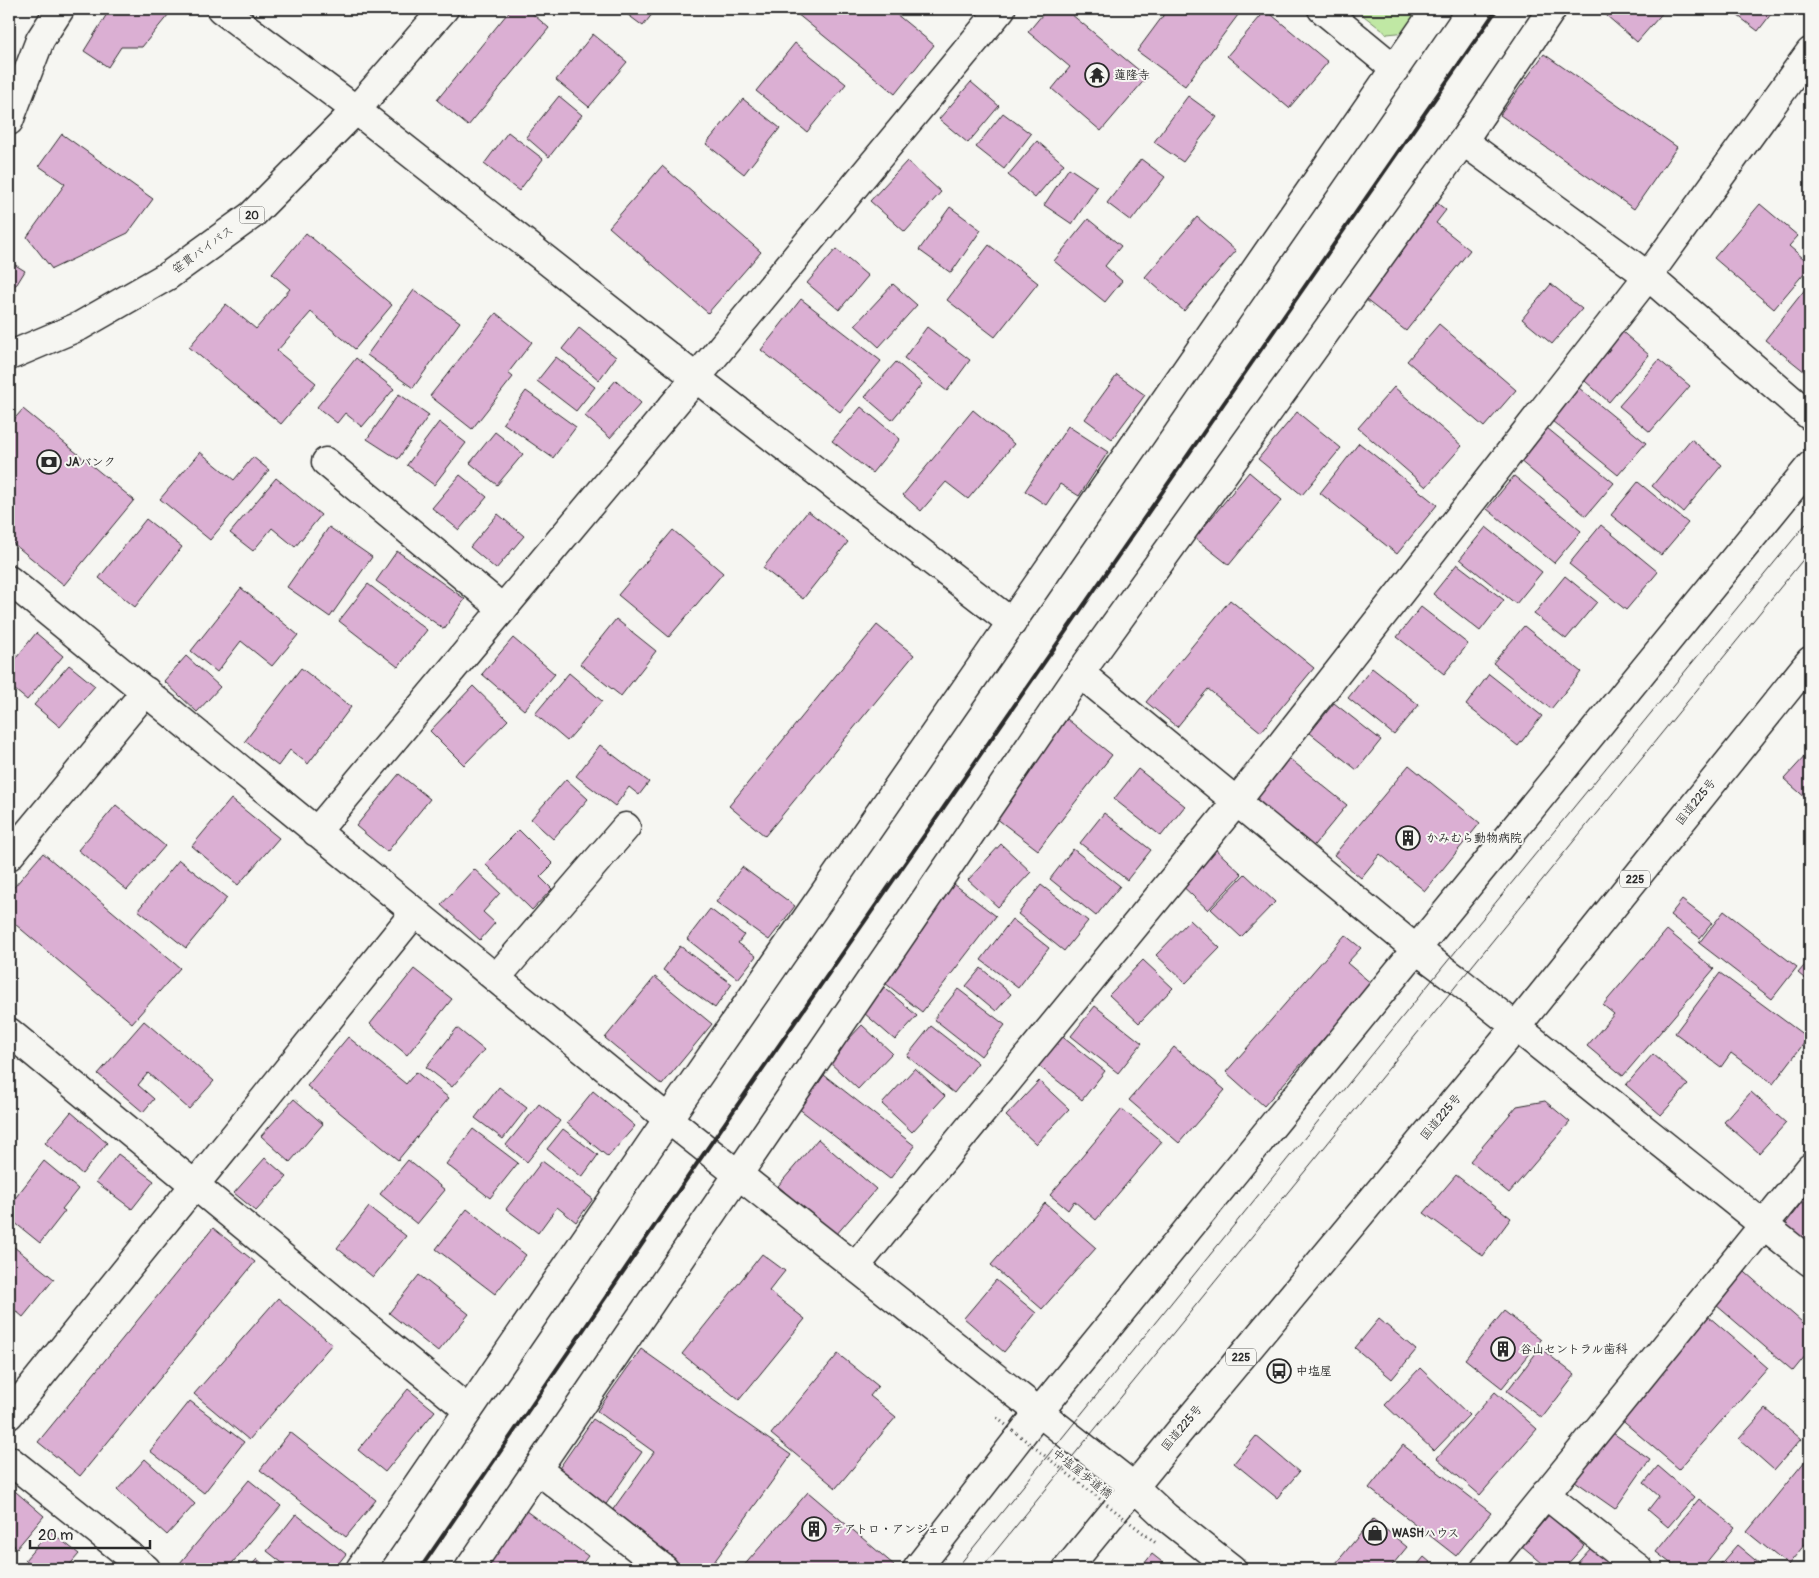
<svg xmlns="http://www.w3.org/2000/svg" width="1819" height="1578" viewBox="0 0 1819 1578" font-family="Pangolin,'Klee One',sans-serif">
	<rect width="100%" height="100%" fill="#f6f6f2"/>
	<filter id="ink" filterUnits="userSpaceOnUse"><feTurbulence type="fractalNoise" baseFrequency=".02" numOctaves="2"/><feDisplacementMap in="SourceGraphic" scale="10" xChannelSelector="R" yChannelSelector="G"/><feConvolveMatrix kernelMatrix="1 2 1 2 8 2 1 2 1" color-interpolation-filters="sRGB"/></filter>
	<g filter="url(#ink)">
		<path fill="#c0e8a4" stroke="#768a68" d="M1355,9H1424L1408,32L1387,34Z"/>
		<path fill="#dbafd3" stroke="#2b2b2b" d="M110,9H173L142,47H121L108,67L84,51Z
			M511,9H527L549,28L468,126L437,100Z
			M620,9H656L643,26Z
			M791,9H890L934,45L895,94Z
			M1047,9H1065L1147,77L1101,131L1052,89L1070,67L1028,32Z
			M1168,9H1238L1241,11L1185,86L1137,51Z
			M1599,9H1666L1637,42Z
			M1729,9H1775L1758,31Z
			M1266,10L1328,62L1289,108L1227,56Z
			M593,34L627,62L589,107L556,80Z
			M795,43L846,84L807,132L756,91Z
			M1544,54L1677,147L1634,209L1500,115Z
			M971,82L999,106L968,143L939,119Z
			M559,96L582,115L549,157L526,137Z
			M1188,96L1217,117L1183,162L1154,142Z
			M743,99L780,128L744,174L706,144Z
			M1003,113L1031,134L1004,169L976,147Z
			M508,132L543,159L519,191L484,164Z
			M62,134L153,199L128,233L52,269L27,237L65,184L39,166Z
			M1037,141L1064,164L1035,198L1008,175Z
			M1141,159L1165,177L1131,221L1107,203Z
			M907,161L941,192L905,232L870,201Z
			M662,166L761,252L708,313L609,227Z
			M1069,168L1097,187L1072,224L1044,205Z
			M1432,199L1446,210L1436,223L1470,250L1406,331L1357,293Z
			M1760,204L1798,236L1789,246L1810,264V266L1774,309L1714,258Z
			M950,207L981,230L951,273L919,250Z
			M1197,217L1236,251L1184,311L1145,277Z
			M1088,219L1121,246L1105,266L1122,281L1105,302L1054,261Z
			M306,233L392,305L355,349L311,312L277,351L316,383L281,424L189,347L226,304L256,329L290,289L272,274Z
			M989,245L1038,283L995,337L947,300Z
			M836,249L868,276L839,310L807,283Z
			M9,261L25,271L17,284L9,289Z
			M1810,283V376L1765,340Z
			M893,284L917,305L879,347L855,325Z
			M1551,284L1582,309L1552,344L1522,319Z
			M414,290L460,322L413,388L367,355Z
			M801,299L881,361L840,412L761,350Z
			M496,313L532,342L508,373L513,377L472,429L430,396Z
			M1439,324L1516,390L1484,427L1407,361Z
			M927,327L970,360L947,391L904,358Z
			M579,328L616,357L599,380L562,349Z
			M1618,328L1649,355L1609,402L1578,375Z
			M556,357L595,387L576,411L537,381Z
			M356,358L394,389L362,427L345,413L337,423L317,407Z
			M1659,360L1690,386L1650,432L1619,406Z
			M896,362L922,384L892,420L865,397Z
			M1117,375L1145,395L1112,439L1085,419Z
			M616,380L641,403L610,438L585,416Z
			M1394,387L1462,446L1426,487L1358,428Z
			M1579,388L1646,443L1618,475L1552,421Z
			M526,391L576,427L553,458L503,423Z
			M399,394L429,415L398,459L367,439Z
			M861,407L900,439L872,473L832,441Z
			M23,409L134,500L64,585L9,540V425Z
			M973,410L1014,444L968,499L946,482L921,511L903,495Z
			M1297,412L1341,448L1302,495L1258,459Z
			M439,422L466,443L434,485L407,465Z
			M1068,426L1108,452L1079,496L1060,484L1046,505L1025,491Z
			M1547,428L1614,483L1586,516L1519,460Z
			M495,432L523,454L497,485L470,463Z
			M1691,439L1722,465L1683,512L1652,486Z
			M1359,443L1437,505L1397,554L1320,493Z
			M200,452L234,480L253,457L269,470L210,540L160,499Z
			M1249,472L1282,500L1229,565L1195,538Z
			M460,475L487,497L459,530L432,508Z
			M1514,476L1581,531L1554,563L1487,509Z
			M276,478L321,515L295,547L272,528L253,551L230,533Z
			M1638,482L1688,523L1661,555L1611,515Z
			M808,511L848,542L803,599L763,568Z
			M498,514L524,536L496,569L470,547Z
			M146,519L182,547L135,607L99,578Z
			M1601,525L1658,572L1626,610L1569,564Z
			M329,527L372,557L330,617L287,587Z
			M1486,527L1542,572L1516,604L1460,559Z
			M673,530L723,573L669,637L618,595Z
			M397,551L465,599L444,629L376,581Z
			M1457,564L1504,600L1480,631L1433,594Z
			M1565,576L1597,602L1566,639L1534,614Z
			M368,584L427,630L398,667L339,621Z
			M241,588L298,635L272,666L241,641L217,672L191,651Z
			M1230,600L1314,668L1261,732L1208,689L1177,727L1146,702Z
			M1421,607L1468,644L1444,674L1397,637Z
			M616,619L656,651L621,696L580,664Z
			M877,625L914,655L765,836L729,806Z
			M1524,626L1581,672L1551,709L1493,663Z
			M36,633L63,656L27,700L9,685V667Z
			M513,638L555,674L524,710L482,674Z
			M186,656L220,687L197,712L164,681Z
			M69,665L95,686L60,727L34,705Z
			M301,668L351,707L308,764L290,750L278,766L245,741Z
			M1372,668L1419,705L1394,735L1348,698Z
			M569,673L602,701L567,741L535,714Z
			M1489,674L1542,716L1518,746L1466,705Z
			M473,686L508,720L464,765L430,731Z
			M1334,703L1381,740L1357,770L1310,733Z
			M1067,719L1112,755L1038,850L992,815Z
			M600,745L649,782L639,795L629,787L615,806L576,776Z
			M1807,754L1810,756V795L1807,799L1784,779Z
			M1285,755L1347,805L1310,850L1248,800Z
			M1409,765L1480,823L1425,891L1380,854L1361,878L1334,855Z
			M1138,769L1185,806L1161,836L1114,799Z
			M399,774L430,799L387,852L356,826Z
			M566,779L588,799L553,839L531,819Z
			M231,799L279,838L238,885L192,846Z
			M116,805L165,846L127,890L78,850Z
			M1104,813L1151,850L1127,880L1080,843Z
			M519,830L553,864L540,877L552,889L532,910L485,864Z
			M1001,844L1031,872L998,907L968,880Z
			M1212,846L1242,874L1208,910L1178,882Z
			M1073,849L1120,886L1096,916L1050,879Z
			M43,853L180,968L132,1023L9,919V893Z
			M179,860L227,898L186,948L138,910Z
			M742,867L795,906L769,940L716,902Z
			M474,869L500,893L483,912L495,923L480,940L441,905Z
			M1245,874L1275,902L1241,937L1211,909Z
			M950,881L996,916L922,1012L876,976Z
			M1041,885L1088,921L1064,951L1018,914Z
			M1682,900L1712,923L1700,938L1670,915Z
			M710,909L744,935L738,943L756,956L738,979L687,939Z
			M1724,911L1797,967L1772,999L1699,943Z
			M1012,919L1049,948L1018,988L981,960Z
			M1190,920L1220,948L1186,983L1156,955Z
			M1667,930L1714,969L1623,1076L1587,1046L1614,1014L1603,1005Z
			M1345,935L1361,948L1347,963L1372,984L1264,1106L1226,1072Z
			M680,946L732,984L715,1008L663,970Z
			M1810,959V983L1798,973Z
			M1143,960L1173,988L1139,1023L1109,995Z
			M981,968L1011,994L996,1011L966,986Z
			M414,969L452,999L407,1055L370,1024Z
			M1720,973L1808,1038L1773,1084L1731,1053L1721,1067L1675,1033Z
			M655,977L712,1024L662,1085L605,1038Z
			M878,982L917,1016L895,1040L856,1006Z
			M958,989L1005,1025L981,1056L934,1019Z
			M1095,1006L1142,1043L1118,1073L1071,1036Z
			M144,1021L214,1081L189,1109L148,1073L138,1085L154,1099L143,1112L98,1074Z
			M862,1025L892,1053L858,1089L828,1061Z
			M931,1026L978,1063L954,1093L907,1056Z
			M457,1028L484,1050L452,1087L426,1067Z
			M1059,1034L1105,1071L1082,1100L1035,1063Z
			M348,1037L406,1084L416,1072L449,1098L398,1160L307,1086Z
			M1174,1047L1225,1090L1179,1143L1129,1100Z
			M1653,1054L1688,1085L1661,1115L1626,1085Z
			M915,1068L945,1096L912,1132L882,1104Z
			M824,1075L915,1146L890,1179L798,1108Z
			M1039,1081L1069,1109L1036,1144L1006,1116Z
			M499,1087L527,1108L503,1139L475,1118Z
			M593,1091L635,1126L608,1157L567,1123Z
			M1751,1092L1786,1123L1759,1153L1724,1122Z
			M294,1099L323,1124L290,1162L261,1136Z
			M1545,1101L1570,1122L1509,1193L1470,1161L1517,1106Z
			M539,1104L560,1121L527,1162L506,1145Z
			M1122,1109L1162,1142L1096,1220L1074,1201L1068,1210L1050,1195Z
			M71,1112L107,1143L82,1174L45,1143Z
			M473,1129L518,1163L490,1198L446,1164Z
			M563,1129L598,1155L582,1177L547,1149Z
			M818,1139L876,1189L835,1236L778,1186Z
			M118,1154L154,1181L132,1209L96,1182Z
			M265,1158L287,1177L256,1211L234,1193Z
			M408,1160L445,1190L417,1224L380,1194Z
			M44,1161L78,1189L62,1209L65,1211L40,1243L9,1218V1206Z
			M542,1161L593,1199L576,1222L557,1207L538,1233L506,1209Z
			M1456,1175L1511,1218L1483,1256L1424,1213Z
			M1810,1191V1247L1784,1226Z
			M1045,1203L1096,1248L1042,1309L991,1265Z
			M369,1207L406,1236L373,1277L337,1248Z
			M467,1209L526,1255L495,1294L436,1249Z
			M213,1228L255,1262L80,1476L38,1442Z
			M9,1243L54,1279L23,1317L9,1305Z
			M762,1254L785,1271L769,1291L805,1319L739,1400L682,1354Z
			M1738,1266L1810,1329V1350L1793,1371L1709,1299Z
			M419,1275L469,1314L438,1352L389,1313Z
			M996,1280L1036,1313L1004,1352L964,1318Z
			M278,1298L332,1344L249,1440L194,1394Z
			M1504,1311L1541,1340L1502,1388L1465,1359Z
			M1708,1316L1768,1368L1679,1469L1619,1418Z
			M1379,1319L1416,1350L1392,1379L1355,1348Z
			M1540,1348L1575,1375L1542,1418L1507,1391Z
			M641,1349L791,1455L709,1569H685L609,1515L654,1452L597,1411Z
			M838,1354L878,1386L870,1396L896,1417L836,1488L771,1434Z
			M1420,1368L1469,1415L1434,1451L1385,1405Z
			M408,1389L435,1411L385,1472L358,1450Z
			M1495,1392L1537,1429L1480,1495L1437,1458Z
			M190,1401L244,1442L204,1493L150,1451Z
			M1766,1409L1801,1439L1774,1470L1739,1439Z
			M593,1419L642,1452L600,1513L551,1480Z
			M1610,1431L1650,1459L1615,1509L1575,1481Z
			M290,1432L376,1500L346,1537L260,1470Z
			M1256,1436L1299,1472L1277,1498L1234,1463Z
			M1403,1445L1491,1513L1456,1556L1369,1488Z
			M1810,1455V1538L1788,1565L1747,1532Z
			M145,1459L195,1504L167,1535L117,1490Z
			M1658,1466L1694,1497L1668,1527L1648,1510L1659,1496L1644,1483Z
			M249,1480L281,1506L227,1569H188L180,1563Z
			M9,1486L44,1516L17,1548L9,1540Z
			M808,1492L894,1565L890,1569H741Z
			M1699,1499L1735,1527L1701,1569H1678L1656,1552Z
			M526,1511L588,1556L578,1569H540L537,1567L535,1569H496L487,1563Z
			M296,1514L346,1554L334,1569H290L267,1551Z
			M1549,1515L1584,1546L1563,1569H1549L1522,1546Z
			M1373,1519L1407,1547L1389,1569H1331Z
			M50,1531L79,1554L66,1569H35L25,1560Z
			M1737,1545L1766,1569H1716Z
			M1591,1548L1616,1569H1572Z
			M1152,1554L1171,1569H1140Z
			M1424,1557L1438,1569H1414Z
			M257,1559L269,1569H248Z"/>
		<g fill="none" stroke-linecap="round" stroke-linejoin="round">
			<g stroke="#2b2b2b" stroke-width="31">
				<path id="street" d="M221,9L356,110L696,378L1012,623
					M1322,9L1395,69
					M9,121L40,40L60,9
					M1463,141L1648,276L1810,416
					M326,462L503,609
					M9,580L668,1119L1134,1487L1166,1517L1232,1569
					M1080,673L1417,950L1460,982L1810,1262
					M316,832L696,378L1001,9
					M9,856L146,691
					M496,978L626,827
					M9,1032L468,1410
					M856,1266L1237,801L1648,276L1810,52
					M9,1415L415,912
					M9,1460L146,1569
					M537,1469L664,1569
					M1545,1494L1639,1569
					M360,1569L668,1119L1436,9
					M469,1569L1080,673L1463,141L1552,9
					M917,1569L1039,1412L1810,466
					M1485,1569L1810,1168"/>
			</g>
			<g stroke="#2b2b2b" stroke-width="31">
				<path id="primary" d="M9,356L80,326L169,275L252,215L356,110L444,9"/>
			</g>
			<g stroke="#2b2b2b" stroke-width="31">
				<path id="highway" d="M1067,1569L1179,1432L1516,1027L1810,661"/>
			</g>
			<use href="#street" stroke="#f6f6f2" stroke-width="28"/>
			<use href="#primary" stroke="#f6f6f2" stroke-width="28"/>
			<use href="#highway" stroke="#f6f6f2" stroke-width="28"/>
			<path stroke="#2b2b2b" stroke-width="1" d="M956,1569L1442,968L1810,519
				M981,1569L1810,551"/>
			<path stroke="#2b2b2b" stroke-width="4" d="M420,1569L707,1149L1497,9"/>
			<path stroke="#2b2b2b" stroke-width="3" stroke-dasharray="1 4" stroke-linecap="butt" d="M997,1418L1156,1543"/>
		</g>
	</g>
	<defs>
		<g id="temple-ring" transform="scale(1.25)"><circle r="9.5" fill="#f6f6f2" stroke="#2b2b2b" stroke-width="1.5"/><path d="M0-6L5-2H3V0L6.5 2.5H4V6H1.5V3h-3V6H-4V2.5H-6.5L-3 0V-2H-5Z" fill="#2b2b2b"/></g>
		<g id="bank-ring" transform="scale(1.25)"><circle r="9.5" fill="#f6f6f2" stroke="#2b2b2b" stroke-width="1.5"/><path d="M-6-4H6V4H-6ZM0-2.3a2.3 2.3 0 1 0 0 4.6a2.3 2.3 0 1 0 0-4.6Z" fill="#2b2b2b"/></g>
		<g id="building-ring" transform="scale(1.25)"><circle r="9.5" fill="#f6f6f2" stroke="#2b2b2b" stroke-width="1.5"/><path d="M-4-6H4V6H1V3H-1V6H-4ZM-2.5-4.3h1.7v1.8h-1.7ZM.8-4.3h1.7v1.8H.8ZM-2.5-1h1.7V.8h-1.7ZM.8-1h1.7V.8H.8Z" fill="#2b2b2b"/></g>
		<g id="bus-ring" transform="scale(1.25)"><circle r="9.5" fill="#f6f6f2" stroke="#2b2b2b" stroke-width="1.5"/><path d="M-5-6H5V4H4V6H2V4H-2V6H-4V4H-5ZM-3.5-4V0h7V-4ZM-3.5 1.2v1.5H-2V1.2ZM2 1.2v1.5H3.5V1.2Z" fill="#2b2b2b"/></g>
		<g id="shop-ring" transform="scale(1.25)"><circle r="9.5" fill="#f6f6f2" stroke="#2b2b2b" stroke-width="1.5"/><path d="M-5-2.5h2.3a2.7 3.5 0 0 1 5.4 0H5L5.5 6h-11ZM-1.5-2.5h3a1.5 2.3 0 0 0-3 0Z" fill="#2b2b2b"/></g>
	</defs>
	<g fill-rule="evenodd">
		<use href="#temple-ring" x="1097" y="75"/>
		<use href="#bank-ring" x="49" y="462"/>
		<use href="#building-ring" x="1408" y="838"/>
		<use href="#building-ring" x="1503" y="1349"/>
		<use href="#bus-ring" x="1279" y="1371"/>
		<use href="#building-ring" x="814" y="1529"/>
		<use href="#shop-ring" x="1375" y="1533"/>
	</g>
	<g text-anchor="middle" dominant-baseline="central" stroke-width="4" stroke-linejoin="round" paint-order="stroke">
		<g fill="#f6f6f2" stroke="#686867" stroke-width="1">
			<rect x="239.5" y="206.5" width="25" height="17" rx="4"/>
			<rect x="1620" y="870.5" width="30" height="17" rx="4"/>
			<rect x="1226" y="1348.5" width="30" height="17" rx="4"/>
		</g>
		<g font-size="11" font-weight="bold" fill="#2b2b2b">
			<text x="252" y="215">20</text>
			<text x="1635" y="879">225</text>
			<text x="1241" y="1357">225</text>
		</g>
		<g font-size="12" font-weight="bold" fill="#2b2b2b" stroke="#f6f6f2" text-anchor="start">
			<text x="1114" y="75">蓮隆寺</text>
			<text x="66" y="462">JAバンク</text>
			<text x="1426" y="838">かみむら動物病院</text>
			<text x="1520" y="1349">谷山セントラル歯科</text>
			<text x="1296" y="1371">中塩屋</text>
			<text x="832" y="1529">テアトロ・アンジェロ</text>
			<text x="1392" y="1533">WASHハウス</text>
		</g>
		<g font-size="12" fill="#2b2b2b" stroke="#f6f6f2">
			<text transform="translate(203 250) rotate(-36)">笹貫バイパス</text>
			<text transform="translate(1696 802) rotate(-51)">国道225号</text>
			<text transform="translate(1441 1117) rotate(-50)">国道225号</text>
			<text transform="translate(1182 1428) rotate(-50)">国道225号</text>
			<text transform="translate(1082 1474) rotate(38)">中塩屋歩道橋</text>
		</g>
	</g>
	<rect width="1819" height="1578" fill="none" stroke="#f6f6f2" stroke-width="30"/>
	<rect x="15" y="15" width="1789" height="1548" fill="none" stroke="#2b2b2b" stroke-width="2" filter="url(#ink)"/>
	<path d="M30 1540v8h120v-8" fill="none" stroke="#2b2b2b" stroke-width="2.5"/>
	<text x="38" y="1540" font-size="15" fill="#2b2b2b" stroke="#f6f6f2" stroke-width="4" paint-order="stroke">20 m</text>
</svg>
